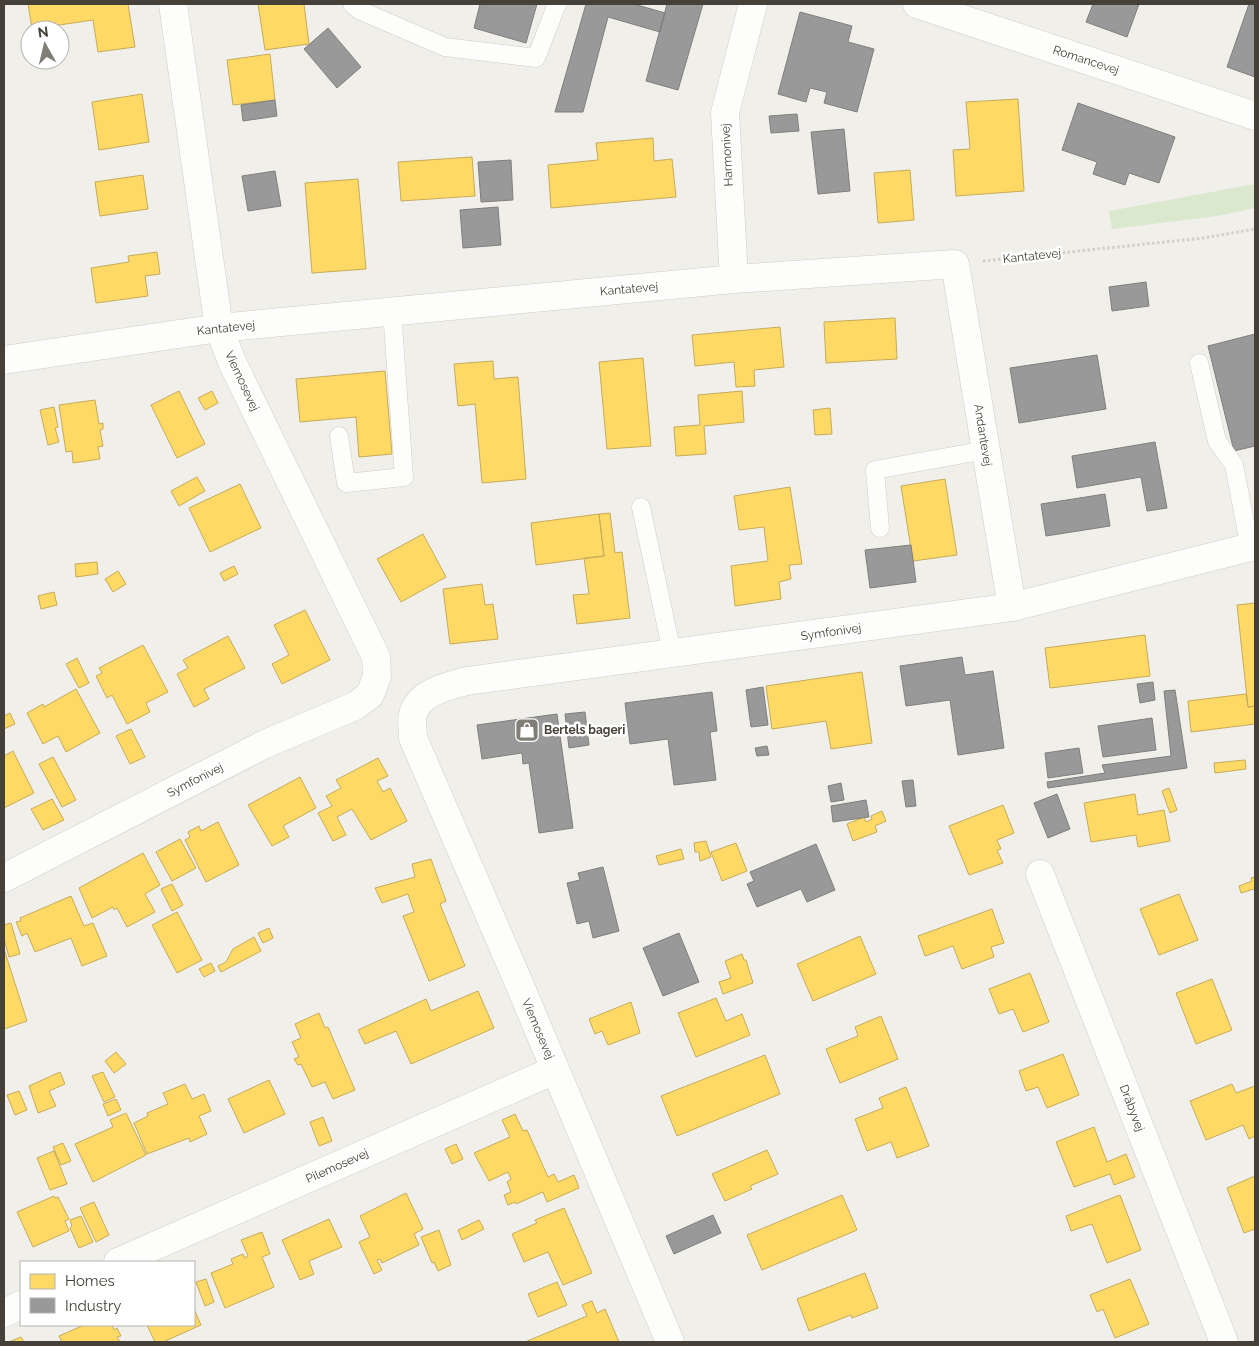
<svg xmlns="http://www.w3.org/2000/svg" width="1259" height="1346" viewBox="0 0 1259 1346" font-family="Raleway,sans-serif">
	<rect width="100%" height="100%" fill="#f0efea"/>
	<path fill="#dae8cd" d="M1255,184V208L1217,216L1112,229L1109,211Z"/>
	<path fill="#ffd966" stroke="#c7ab58" d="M28,4H128L135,47L98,52L93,20L32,29Z
		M258,4H304L309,44L265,50Z
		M270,54L275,100L233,105L227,60Z
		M142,94L149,142L99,150L92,102Z
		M1018,99L1024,191L956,196L953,150L970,149L966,102Z
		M653,138L654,161L672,159L676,197L551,208L548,165L598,160L596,143Z
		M472,157L475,196L401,201L398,162Z
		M910,170L914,220L878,223L874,173Z
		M143,175L148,209L100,216L95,182Z
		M358,179L366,269L312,273L305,183Z
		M157,252L160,274L145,276L148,296L96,303L91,268L129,262L128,256Z
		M895,318L897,359L826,363L824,322Z
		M780,327L784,367L754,370L755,386L736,387L734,362L695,366L692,335Z
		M643,358L651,446L607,449L599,362Z
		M493,361L494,379L518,377L526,479L482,483L475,404L458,406L454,364Z
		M385,371L392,454L359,457L356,417L300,422L296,379Z
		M179,391L205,444L177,458L151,405Z
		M212,391L218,403L205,410L198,398Z
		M742,391L744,422L704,426L706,454L676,456L674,427L700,425L698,395Z
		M95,400L99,424L103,423V429L100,430L103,446L98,447L100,459L73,463L72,451L66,452L59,405Z
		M54,407L58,427L55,428L59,442L48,445L40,410Z
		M830,408L832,434L815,435L813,410Z
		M197,477L205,491L179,506L171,491Z
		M945,479L957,555L913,561L901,486Z
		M240,484L261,528L210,552L189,508Z
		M790,487L802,564L789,565L791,579L779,582L781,599L735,606L731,566L768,561L764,527L739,530L734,496Z
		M610,513L615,553L622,552L630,618L577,624L573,595L589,594L584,558L604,556L599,514Z
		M599,514L604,556L536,565L531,523Z
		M423,534L446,577L401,602L377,559Z
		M97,562L98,574L76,577L75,564Z
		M234,566L238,574L224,581L220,573Z
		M118,571L126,584L113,592L105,579Z
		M482,584L485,605L493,604L498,639L450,644L443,589Z
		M54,592L57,605L41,609L38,596Z
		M1255,603V706L1248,707L1237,605Z
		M305,610L330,660L282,684L272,664L289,655L274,625Z
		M1145,635L1150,676L1050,688L1045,648Z
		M228,636L245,668L204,689L209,699L194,707L177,674L188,668L183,660Z
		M143,645L168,692L146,703L150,712L127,724L112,695L107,698L96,676L102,673L99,668Z
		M77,658L89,683L79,688L66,664Z
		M862,672L872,743L831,749L826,721L772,729L766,686Z
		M76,689L100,733L66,752L58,736L43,744L27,713L43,704L44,707Z
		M1246,694L1248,707L1255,706V724L1191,732L1188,701Z
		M10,713L15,724L4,729V716Z
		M131,729L145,757L130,764L116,736Z
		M13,751L34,793L4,808V756Z
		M53,757L76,800L62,807L39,764Z
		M378,758L388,776L377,781L383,792L390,788L407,821L371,840L352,809L337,817L346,835L333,841L318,813L332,806L326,796L341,788L336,780Z
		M1245,760L1246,769L1215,773L1214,763Z
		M300,777L316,808L283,826L289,837L272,846L248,805Z
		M1169,788L1177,810L1170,813L1162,791Z
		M1135,794L1138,815L1164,810L1170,841L1138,847L1136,835L1091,842L1084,803Z
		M52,799L64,820L43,830L31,809Z
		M1003,805L1014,833L997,840L1001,849L997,850L1003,863L969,875L949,826Z
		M882,811L886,821L875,826L877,832L853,841L847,824L864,817L866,822L872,819L871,816Z
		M218,822L239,865L206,882L185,840L190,837L188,832L199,826L201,831Z
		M180,839L196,868L172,881L156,852Z
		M706,841L711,857L700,861L699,852H695L694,843Z
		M736,843L747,871L722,881L711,852Z
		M681,849L684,859L659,865L656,856Z
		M143,853L160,885L145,894L155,912L127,927L117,908L114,910L113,907L92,918L79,888Z
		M431,859L446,901L440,904L465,966L429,981L403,916L414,912L408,894L382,903L375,888L415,877L412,864Z
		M1255,877V891L1254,889L1241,893L1239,886L1252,881L1251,878Z
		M172,884L183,905L172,911L161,889Z
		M1179,894L1198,940L1159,955L1140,909Z
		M71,896L84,926L93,923L107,956L82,966L71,938L35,952L27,933L22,936L16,922L21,921L20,918Z
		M992,909L1004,943L991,947L994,957L962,969L953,946L925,956L918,936Z
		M177,912L202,960L177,973L152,925Z
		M11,923L20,954L9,957L4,939V925Z
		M269,928L273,938L263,943L258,933Z
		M860,936L876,974L813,1001L797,964Z
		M254,937L261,951L221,972L218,966L226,962L233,949Z
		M4,949L27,1021L4,1029Z
		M742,954L744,960H746L753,983L723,994L719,982L731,978L725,961Z
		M211,963L215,971L204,977L199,969Z
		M1030,973L1049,1022L1023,1032L1013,1009L999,1014L989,989Z
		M1212,979L1232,1030L1196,1044L1176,993Z
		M478,991L494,1028L411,1064L396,1031L365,1044L358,1030L426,999L431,1011Z
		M716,998L726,1021L742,1014L750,1035L696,1057L678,1013Z
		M631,1002L640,1033L608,1045L602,1031L595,1034L589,1019Z
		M319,1013L325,1028L328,1027L355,1090L333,1099L325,1082L312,1087L301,1064L298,1065L294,1059L299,1057L292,1042L301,1038L295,1024Z
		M881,1016L898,1059L840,1083L826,1049L858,1036L855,1027Z
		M116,1052L126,1064L114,1073L105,1061Z
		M1063,1054L1079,1095L1047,1108L1038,1087L1026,1091L1019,1071Z
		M765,1055L780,1094L677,1136L661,1096Z
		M60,1072L65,1084L49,1091L56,1106L38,1113L29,1086Z
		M103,1072L115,1097L104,1102L92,1076Z
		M269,1080L285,1114L244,1133L228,1099Z
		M185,1084L192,1099L204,1094L211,1111L199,1116L207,1134L190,1142L189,1138L147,1154L134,1123L148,1116L147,1113L168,1104L163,1093Z
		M1232,1084L1236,1093L1255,1086V1136L1249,1139L1243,1125L1206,1140L1190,1101Z
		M906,1087L929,1146L897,1158L891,1142L867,1151L855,1119L883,1108L879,1098Z
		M19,1091L27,1110L15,1115L7,1095Z
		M116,1099L121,1110L108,1116L103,1104Z
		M126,1113L146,1155L93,1182L75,1144L113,1127L110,1120Z
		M515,1114L523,1131L527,1130L548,1177L554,1174L558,1182L574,1175L579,1188L547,1202L543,1192L516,1204L515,1202L508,1205L504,1195L511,1192L507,1182L511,1179L508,1172L489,1181L474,1153L510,1137L502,1120Z
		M323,1117L332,1141L319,1146L310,1122Z
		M1094,1127L1107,1162L1126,1154L1135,1177L1114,1185L1110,1174L1074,1187L1056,1142Z
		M63,1143L71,1161L61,1165L53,1147Z
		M456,1144L463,1159L452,1164L445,1149Z
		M767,1150L778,1174L750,1186L752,1189L725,1201L712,1174Z
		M54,1151L67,1184L50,1190L37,1158Z
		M1255,1176V1229L1244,1233L1227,1188Z
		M406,1193L423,1229L414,1234L419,1245L382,1263L380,1259L377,1260L382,1270L374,1274L359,1242L370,1237L360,1216Z
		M842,1195L857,1230L762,1270L747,1235Z
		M1120,1195L1141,1250L1107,1263L1092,1224L1071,1231L1066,1216Z
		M54,1196L55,1198L58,1197L69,1219L65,1221L69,1231L33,1247L17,1212Z
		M94,1202L109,1235L96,1242L80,1208Z
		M564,1208L592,1273L563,1285L548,1252L524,1262L512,1234L537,1223L535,1220Z
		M81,1216L93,1242L79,1248L70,1228L72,1226L70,1220Z
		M329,1219L342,1247L309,1261L314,1274L300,1280L282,1240Z
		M479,1220L484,1229L462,1240L458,1230Z
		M439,1230L451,1265L438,1271L434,1262L432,1263L421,1237Z
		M262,1232L270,1254L262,1257L274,1287L225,1308L211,1273L233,1264L231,1259L243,1254L245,1258L248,1256L241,1240Z
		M865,1273L878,1308L852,1318L851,1315L809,1331L797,1299Z
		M206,1279L214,1302L205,1306L196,1282Z
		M1130,1279L1149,1324L1115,1338L1103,1309L1097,1312L1090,1295Z
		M557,1282L567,1305L538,1317L528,1294Z
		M592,1301L597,1313L605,1309L619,1342H525L587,1316L582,1305Z
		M194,1309L201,1325L163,1342H155L147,1325H194Z
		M84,1325H112L114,1330L117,1328L121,1336L117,1337L120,1342H62L59,1336Z
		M21,1337L24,1342H9Z"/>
	<path fill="#999" stroke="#807f7c" d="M480,4H537L526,43L474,28Z
		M586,4H634L665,13L660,32L608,17L583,112H555Z
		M667,4H703L678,90L646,81Z
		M1093,4H1139L1127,37L1086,22Z
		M1249,4H1255V77L1227,67Z
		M800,12L852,26L848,42L874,49L857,112L824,103L827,92L810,88L806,102L778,94Z
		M328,28L361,67L337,88L304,49Z
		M275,100L277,116L243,121L241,105Z
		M1078,103L1175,137L1159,183L1129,173L1125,185L1093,174L1097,162L1062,150Z
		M797,114L799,131L771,133L769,116Z
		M844,129L850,191L818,194L811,132Z
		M511,160L513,200L481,202L478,162Z
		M275,171L281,206L248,211L242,176Z
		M498,207L501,245L463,248L460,210Z
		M1146,282L1149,306L1112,311L1109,287Z
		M1255,334V446L1234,451L1208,346Z
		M1097,355L1106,409L1019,423L1010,368Z
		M1155,442L1167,508L1147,511L1141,477L1077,488L1072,456Z
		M1105,494L1110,526L1046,536L1041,504Z
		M911,545L916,582L870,588L865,550Z
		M962,657L965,675L993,671L1004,748L958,755L950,700L906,706L900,666Z
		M1153,682L1155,700L1140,703L1137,684Z
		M763,687L768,725L751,727L746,690Z
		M1175,690L1187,768L1048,788L1047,782L1105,773L1102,765L1171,756L1164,691Z
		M712,692L717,731L710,732L716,780L674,785L668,739L630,744L625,703Z
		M585,712L589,745L569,748L565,714Z
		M557,714L573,828L539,833L529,763L523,764L522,753L482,759L477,725Z
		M1152,718L1156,750L1103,757L1098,726Z
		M767,746L769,755L757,756L755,748Z
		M1079,748L1083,773L1048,778L1045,753Z
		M913,780L916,806L906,807L902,781Z
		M841,783L844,800L831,802L828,786Z
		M1057,794L1070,829L1048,838L1034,803Z
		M866,800L869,817L833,822L831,806Z
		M816,844L835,890L807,902L801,889L757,907L747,884L754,881L750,872Z
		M603,867L619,931L593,938L589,921L577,924L567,883L580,880L578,873Z
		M679,933L699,982L663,996L643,948Z
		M713,1215L721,1233L674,1254L666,1236Z"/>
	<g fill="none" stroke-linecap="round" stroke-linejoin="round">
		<g stroke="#cecdc8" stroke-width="19">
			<path id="service" d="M352,4L359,10L445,47L536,58L557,4
				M1199,363L1217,441L1234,465L1250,548
				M339,436L346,483L404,477L392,311
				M641,507L672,653
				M880,528L875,470L986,450"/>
		</g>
		<g stroke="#cecdc8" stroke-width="29">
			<path id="minor" d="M917,4L1255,116
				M734,279L725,113L753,4
				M4,360L219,328L734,279L955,264L1012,607
				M1040,874L1224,1342
				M4,878L265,744L355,706L370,695L377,676L376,657L232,362L219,328L173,4
				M118,1262L555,1070
				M4,1313L21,1305
				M670,1342L518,981L413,738C413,731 411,721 413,714C419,692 448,686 467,681L1012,607L1255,546"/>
		</g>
		<path stroke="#d1cfcc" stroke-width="3" stroke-dasharray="2.5 2.5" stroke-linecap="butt" d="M983,261L1203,238L1255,229"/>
		<use href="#service" stroke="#fdfdfc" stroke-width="18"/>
		<use href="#minor" stroke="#fdfdfc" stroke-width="28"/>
	</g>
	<defs>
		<g id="shop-square" transform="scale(1.25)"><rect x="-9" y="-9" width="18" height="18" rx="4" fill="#817e76" stroke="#fff"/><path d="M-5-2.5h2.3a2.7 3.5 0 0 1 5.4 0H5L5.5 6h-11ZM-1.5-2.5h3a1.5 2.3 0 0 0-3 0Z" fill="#fff"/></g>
	</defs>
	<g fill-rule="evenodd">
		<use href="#shop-square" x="527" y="730"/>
	</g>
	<g text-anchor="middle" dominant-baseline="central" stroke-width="5" stroke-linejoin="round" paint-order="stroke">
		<g font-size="12" fill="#454138" stroke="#fff">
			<text transform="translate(1086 60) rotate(18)">Romancevej</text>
			<text transform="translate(727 155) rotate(-93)">Harmonivej</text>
			<text transform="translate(1032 256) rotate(-6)">Kantatevej</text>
			<text transform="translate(629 289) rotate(-5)">Kantatevej</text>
			<text transform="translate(226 328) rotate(-6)">Kantatevej</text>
			<text transform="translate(242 381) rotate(65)">Viemosevej</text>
			<text transform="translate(983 435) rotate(81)">Andantevej</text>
			<text transform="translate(831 632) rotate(-8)">Symfonivej</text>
			<text transform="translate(195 780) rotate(-27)">Symfonivej</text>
			<text transform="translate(538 1029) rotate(67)">Viemosevej</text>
			<text transform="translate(1132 1108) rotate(69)">Dråbyvej</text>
			<text transform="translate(337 1166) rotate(-24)">Pilemosevej</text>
		</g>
		<g font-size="12" font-weight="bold" fill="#454138" stroke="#fff" text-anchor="start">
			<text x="544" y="730">Bertels bageri</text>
		</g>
	</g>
	<rect width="1259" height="1346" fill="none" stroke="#454138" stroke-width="10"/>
	<rect x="20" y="1261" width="175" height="65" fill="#ffffff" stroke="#b5b3af"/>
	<rect x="30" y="1274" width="25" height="15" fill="#ffd966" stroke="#b5b3af"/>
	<text x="65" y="1286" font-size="15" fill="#454138">Homes</text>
	<rect x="30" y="1298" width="25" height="15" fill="#999999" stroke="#b5b3af"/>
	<text x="65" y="1311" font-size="15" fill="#454138">Industry</text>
	<g transform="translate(45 45) rotate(352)"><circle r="24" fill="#ffffff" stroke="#b5b3af"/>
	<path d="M0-4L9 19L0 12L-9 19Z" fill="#817e76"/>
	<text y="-8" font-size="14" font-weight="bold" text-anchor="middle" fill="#454138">N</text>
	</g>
</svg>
